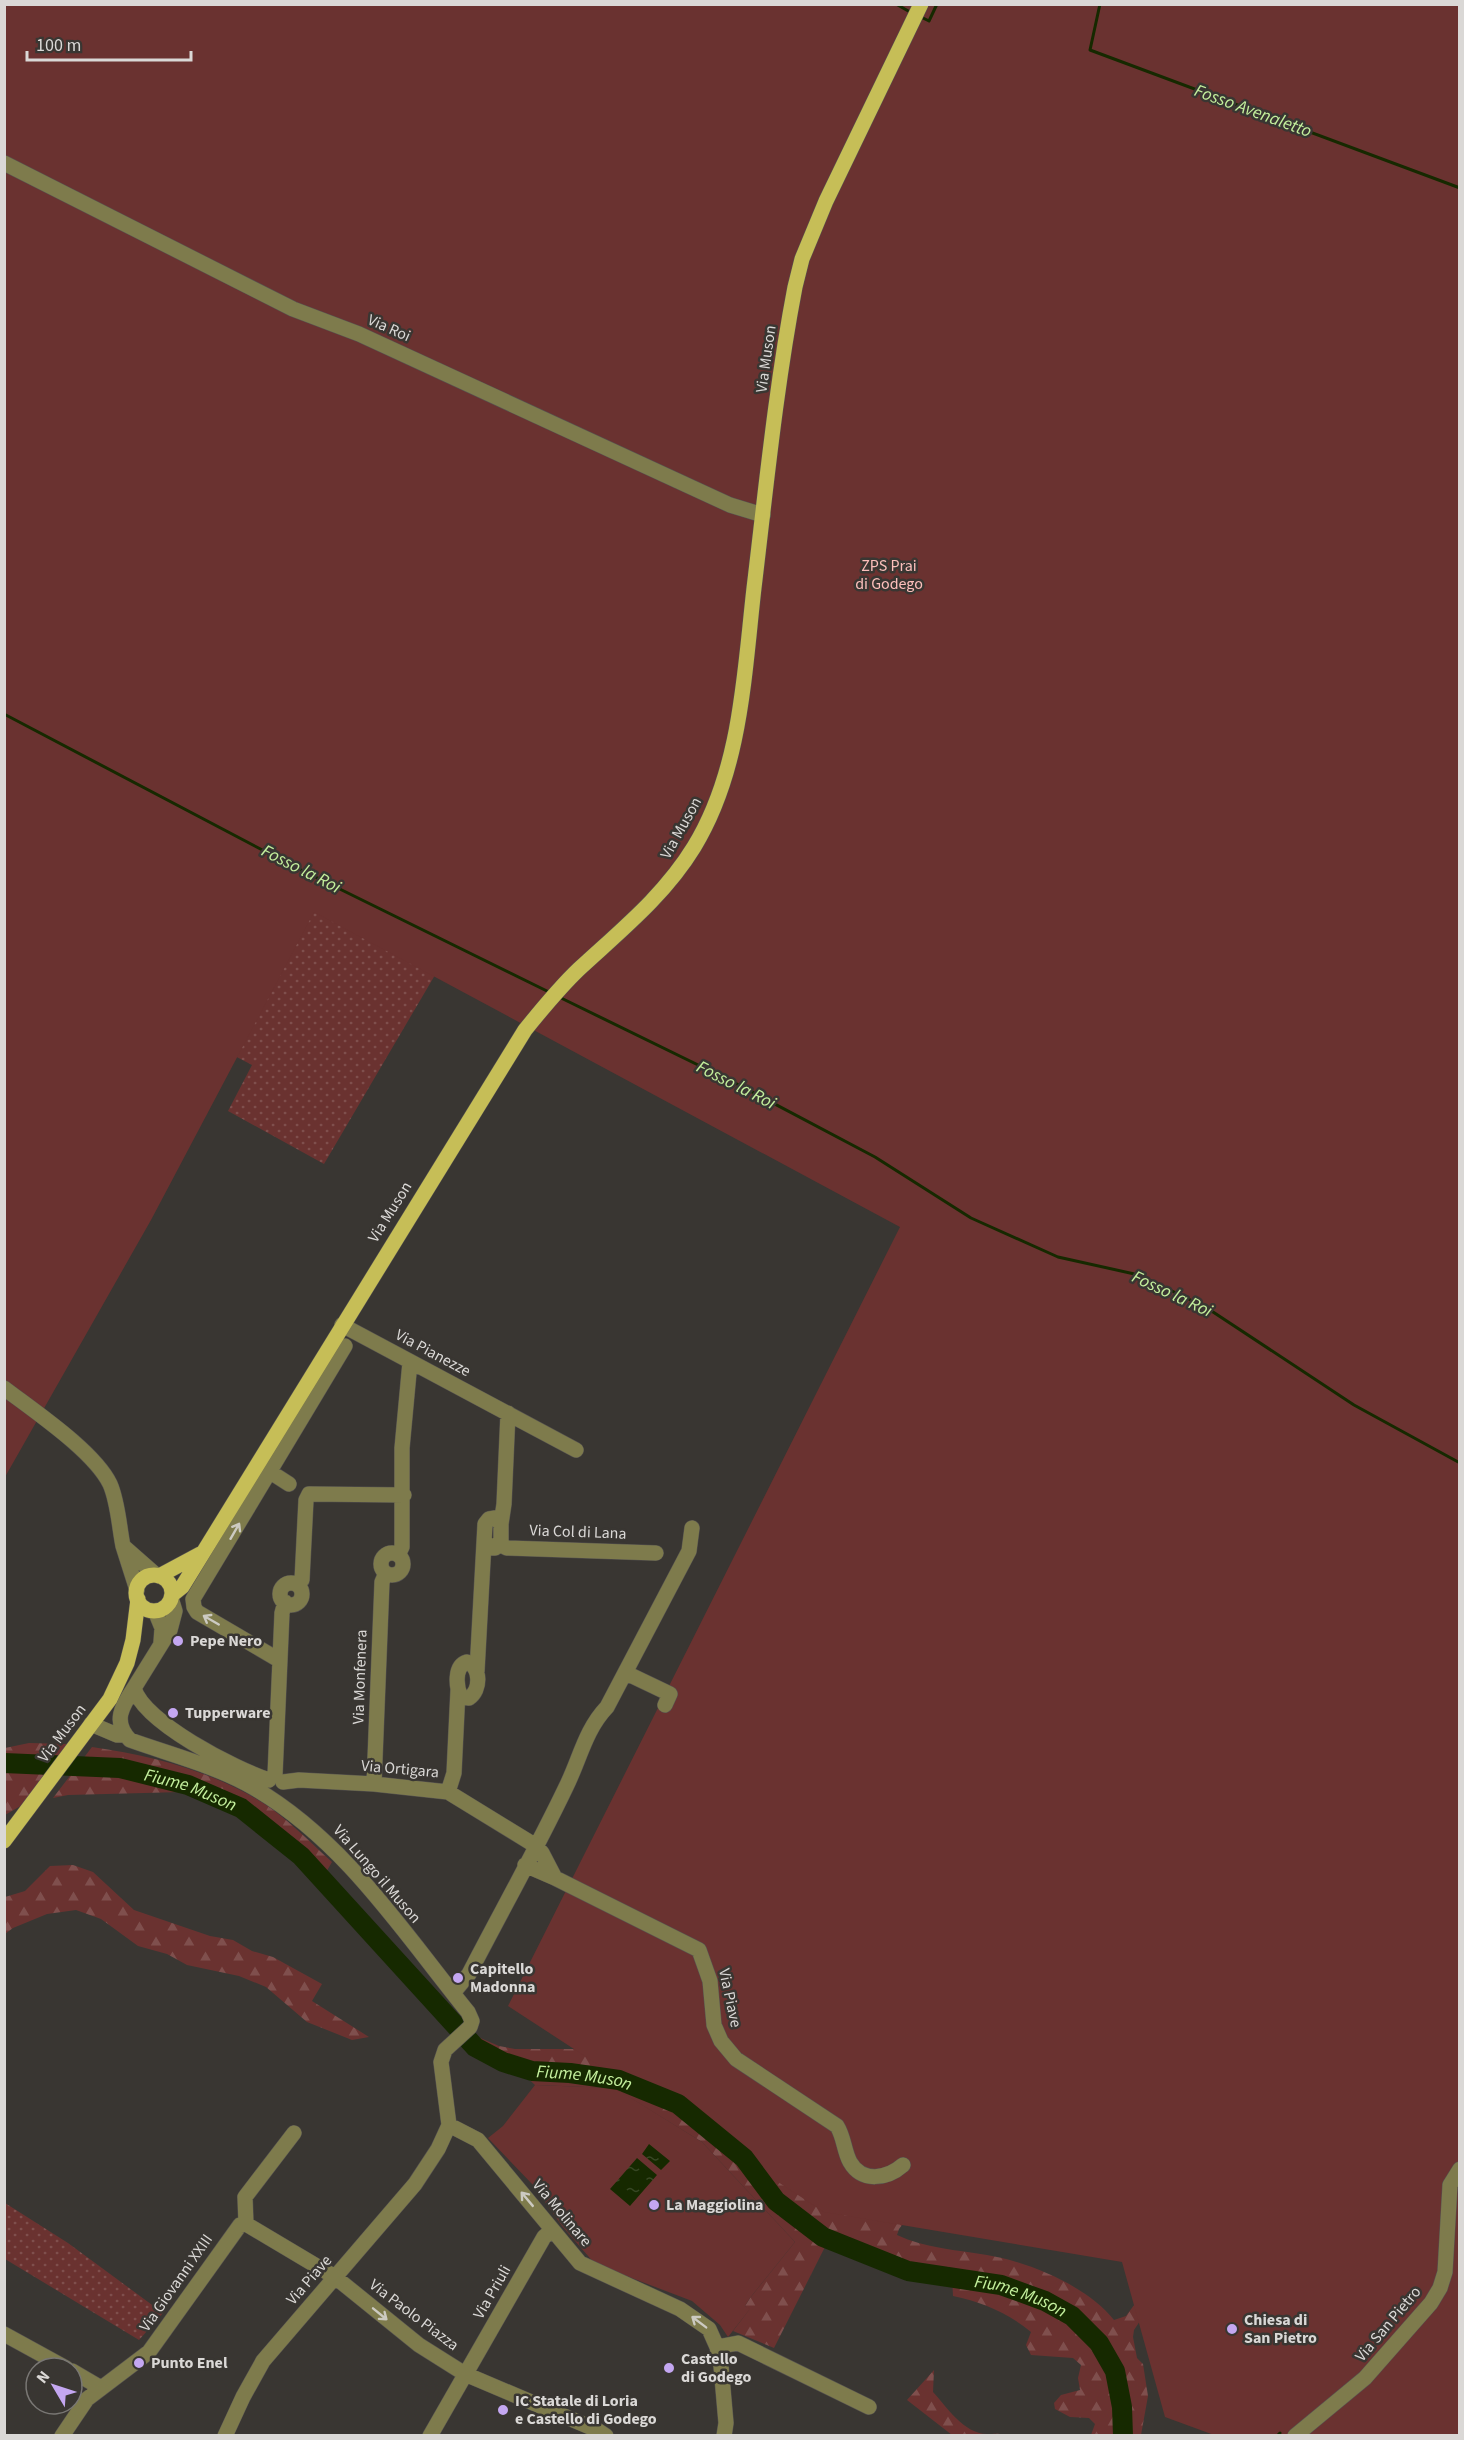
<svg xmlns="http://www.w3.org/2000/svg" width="1464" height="2440" viewBox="0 0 1464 2440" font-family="'Source Sans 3',sans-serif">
	<defs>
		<pattern id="grass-dots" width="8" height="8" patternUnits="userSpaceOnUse" patternTransform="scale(1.5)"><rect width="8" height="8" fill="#6a3230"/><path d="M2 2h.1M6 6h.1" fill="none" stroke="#7f4f4d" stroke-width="1.8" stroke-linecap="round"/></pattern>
		<pattern id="forest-firs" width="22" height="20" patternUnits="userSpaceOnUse" patternTransform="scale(1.5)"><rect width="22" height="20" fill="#6a3230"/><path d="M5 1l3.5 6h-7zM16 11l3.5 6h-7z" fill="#7f4f4d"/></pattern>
		<pattern id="water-ripples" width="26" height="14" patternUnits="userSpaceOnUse" patternTransform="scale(1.5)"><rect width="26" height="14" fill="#162900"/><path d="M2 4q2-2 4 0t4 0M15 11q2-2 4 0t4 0" fill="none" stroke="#374724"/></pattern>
	</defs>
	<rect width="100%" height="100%" fill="#393632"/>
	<path fill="url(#grass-dots)" d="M107,800L445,958L324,1164L228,1111L252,1065L47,958Z
		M5,2203L68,2243L163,2313L139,2340L5,2259Z"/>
	<path fill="url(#forest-firs)" d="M29,1743L69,1744L24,1804L5,1815V1748Z
		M92,1747C148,1755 209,1770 258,1800C283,1814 311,1843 332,1862L322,1879L294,1842L182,1792L68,1795L53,1798Z
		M73,1865L93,1872L134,1910L210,1936L233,1940L252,1951L273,1957L322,1984L312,2001L369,2037L352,2040L307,2022L266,1987L239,1976L187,1965L167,1954L138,1946L101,1919L76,1910L47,1914L13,1928L5,1934V1897L25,1891L50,1866Z
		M478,2037L499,2046L515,2049H579L916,2207L899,2229L897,2235C925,2248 957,2250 987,2255C1029,2262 1087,2286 1114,2320L1126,2316L1137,2301L1146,2312L1134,2330L1133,2337L1137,2358L1143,2364L1148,2396L1141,2435H1091L1095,2424L1089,2418L1070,2417L1055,2409L1054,2403L1061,2395L1080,2390L1078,2378L1081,2365L1073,2358L1031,2355L1026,2345L1031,2332C1008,2313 982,2302 953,2296L952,2276L893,2261L831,2235L774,2348L733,2331L749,2310L745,2306L750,2298L795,2242L702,2142L614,2088L535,2085L514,2065L494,2062L478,2056L465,2047Z
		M934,2370L933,2392C946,2406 964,2434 987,2434C995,2434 997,2433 1006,2435H952L907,2400Z"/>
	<path fill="#6a3230" d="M5,5H1459V2435H1214L1165,2417L1122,2262L824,2212L508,2006L900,1227L314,912L151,1220L5,1477Z
		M535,2085L615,2088L702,2142L795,2242L750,2298L745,2306L750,2309L728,2337L720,2325L692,2301L595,2264L562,2226L533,2185L488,2138L503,2126Z"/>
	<path fill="url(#water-ripples)" d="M649,2144L670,2161L661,2170L642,2154Z
		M637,2158L657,2175L630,2206L610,2189Z"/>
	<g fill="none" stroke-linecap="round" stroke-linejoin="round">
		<path stroke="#162900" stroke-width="3" d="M896,4L910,12
			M1100,4L1090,50L1460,188
			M919,16L929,21L937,4
			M4,714L289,864L551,993
			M559,997L737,1084L875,1157L971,1218L1058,1257L1139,1275L1207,1308L1354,1405L1460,1463
			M1277,2436L1280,2433"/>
		<path stroke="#162900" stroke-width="20" id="s1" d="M4,1763L120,1768L188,1785L241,1808L301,1856L475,2047L503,2062L532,2071L570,2073L619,2080L678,2104L744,2158L776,2201L823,2237L908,2271L1001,2285L1045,2301L1072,2316L1099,2343L1115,2371L1122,2407L1123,2436"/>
		<g stroke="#565350" stroke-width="16">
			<path id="minor" d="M4,163L293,309L359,334L730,505L763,515
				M342,1325L576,1450
				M4,1388C34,1411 94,1451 110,1484C118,1502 119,1526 123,1546
				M261,1466L289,1484
				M501,1524L504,1504L508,1413
				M499,1544L507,1548L656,1553
				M381 1564a11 11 0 1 1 22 0a11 11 0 1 1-22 0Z
				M398,1555L402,1547V1448L410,1362
				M280 1594a11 11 0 1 1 22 0a11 11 0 1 1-22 0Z
				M297,1584L302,1580L306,1500L309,1494L404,1495
				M137,1590L123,1546L156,1575
				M171,1598L175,1611L170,1630L134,1688C143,1722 235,1769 269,1780
				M155,1611L162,1628L161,1642
				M279,1660L197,1612L194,1607L193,1599L345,1346
				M467,1662C481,1667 481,1690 469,1698L461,1697C456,1687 454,1666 467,1662Z
				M477,1671L485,1524L489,1519L495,1518L501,1524V1540L495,1548H490L485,1541
				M626,1673L670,1694L665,1705
				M134,1688C122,1706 112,1722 130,1740C172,1755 216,1766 254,1788C345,1841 403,1932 468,2012L472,2021L470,2027L445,2050L441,2062L449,2125L438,2149L415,2184L263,2361L243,2397L225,2436
				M91,1724L117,1735H125
				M275,1775L282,1613L285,1602
				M283,1782L299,1780L374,1784L448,1792L536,1846L542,1853L555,1878
				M374,1784L382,1582L386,1573
				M448,1792L454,1773L458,1690
				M525,1865L555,1878L699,1950L710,1981L714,2025L721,2041L736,2059L837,2126C844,2137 844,2151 850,2162C862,2183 887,2179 903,2165
				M453,1993L469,1974C501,1912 536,1850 566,1787C580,1759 585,1730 607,1707L689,1551L692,1528
				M449,2125L478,2140L580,2263L680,2309L709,2329L717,2347L721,2366L726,2423L724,2436
				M246,2224L245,2197L294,2133
				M4,2334L66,2368
				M717,2347L738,2343L869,2407
				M72,2371L101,2388
				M62,2436L87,2399L149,2352L240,2225L246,2224L335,2277L419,2345L465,2374L597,2430L606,2436
				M430,2436L544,2237L552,2230
				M1295,2436L1365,2378L1431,2303L1440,2288L1445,2272L1450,2185L1460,2169"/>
		</g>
		<g stroke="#565350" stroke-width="16">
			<path id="major" d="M136 1593a18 18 0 1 1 36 0a18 18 0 1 1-36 0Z
				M159,1576L200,1554
				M172,1595L182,1587L525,1030C542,1009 559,988 579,969C620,931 664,896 694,847C741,770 744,676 754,588C766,488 776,386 795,287L802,259L826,201L921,4
				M4,1841L110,1699L127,1663L133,1640L138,1599"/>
		</g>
		<use href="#minor" stroke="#7e7b4c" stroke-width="15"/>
		<use href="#major" stroke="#c6be57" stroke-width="15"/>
	</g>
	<defs><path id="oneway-shaft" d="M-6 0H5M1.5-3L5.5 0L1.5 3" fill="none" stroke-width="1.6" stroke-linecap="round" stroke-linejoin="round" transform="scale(1.5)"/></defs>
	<g stroke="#cccac1">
		<use href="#oneway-shaft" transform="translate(235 1531) rotate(-60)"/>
		<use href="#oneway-shaft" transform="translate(211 1620) rotate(-150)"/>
		<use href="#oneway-shaft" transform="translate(527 2199) rotate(-130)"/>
		<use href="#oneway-shaft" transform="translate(380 2314) rotate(39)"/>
		<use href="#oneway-shaft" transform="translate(699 2322) rotate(-143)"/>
	</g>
	<g fill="#c4a7f1" stroke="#393632" stroke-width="2">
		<circle cx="178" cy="1641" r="6"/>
		<circle cx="173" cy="1713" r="6"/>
		<circle cx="458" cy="1978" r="6"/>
		<circle cx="654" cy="2205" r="6"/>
		<circle cx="1232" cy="2329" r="6"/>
		<circle cx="139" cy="2363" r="6"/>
		<circle cx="669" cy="2368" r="6"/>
		<circle cx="503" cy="2410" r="6"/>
	</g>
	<g text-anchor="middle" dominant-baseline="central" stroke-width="5" stroke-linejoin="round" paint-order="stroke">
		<g font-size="16" fill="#dad8d6" stroke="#393632">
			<text transform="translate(389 328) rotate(24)">Via Roi</text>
			<text transform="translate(766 359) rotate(-82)">Via Muson</text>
			<text transform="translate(681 828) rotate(-61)">Via Muson</text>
			<text transform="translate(390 1212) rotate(-58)">Via Muson</text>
			<text transform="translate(433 1353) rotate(28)">Via Pianezze</text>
			<text transform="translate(578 1532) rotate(2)">Via Col di Lana</text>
			<text transform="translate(360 1677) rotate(-88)">Via Monfenera</text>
			<text transform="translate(62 1733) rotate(-53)">Via Muson</text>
			<text transform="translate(400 1769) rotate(5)">Via Ortigara</text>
			<text transform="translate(377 1874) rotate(49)">Via Lungo il Muson</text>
			<text transform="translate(730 1998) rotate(78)">Via Piave</text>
			<text transform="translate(562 2213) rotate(50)">Via Molinare</text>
			<text transform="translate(309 2280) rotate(-49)">Via Piave</text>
			<text transform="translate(176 2283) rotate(-55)">Via Giovanni XXIII</text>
			<text transform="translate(492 2292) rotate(-60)">Via Priuli</text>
			<text transform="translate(414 2315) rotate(37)">Via Paolo Piazza</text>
			<text transform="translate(1388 2324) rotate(-50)">Via San Pietro</text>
		</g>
		<g font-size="16" fill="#fcbfbb" stroke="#393632">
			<text x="889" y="566">ZPS Prai<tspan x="889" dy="18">di Godego</tspan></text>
		</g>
		<g font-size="16" font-weight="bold" fill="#dad8d6" stroke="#393632" text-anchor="start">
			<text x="190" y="1641">Pepe Nero</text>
			<text x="185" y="1713">Tupperware</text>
			<text x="470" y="1969">Capitello<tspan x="470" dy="18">Madonna</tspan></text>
			<text x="666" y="2205">La Maggiolina</text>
			<text x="1244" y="2320">Chiesa di<tspan x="1244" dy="18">San Pietro</tspan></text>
			<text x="681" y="2359">Castello<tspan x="681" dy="18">di Godego</tspan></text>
			<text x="151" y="2363">Punto Enel</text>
			<text x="515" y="2401">IC Statale di Loria<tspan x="515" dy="18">e Castello di Godego</tspan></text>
		</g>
		<g font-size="18" font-style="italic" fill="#c4f09d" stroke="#393632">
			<text transform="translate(1253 111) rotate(20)">Fosso Avenaletto</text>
			<text transform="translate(301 869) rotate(27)">Fosso la Roi</text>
			<text transform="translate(736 1085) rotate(27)">Fosso la Roi</text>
			<text transform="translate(1172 1294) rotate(25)">Fosso la Roi</text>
			<text stroke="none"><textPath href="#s1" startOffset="190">Fiume Muson</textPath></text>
			<text stroke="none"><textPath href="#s1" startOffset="694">Fiume Muson</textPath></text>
			<text stroke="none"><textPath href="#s1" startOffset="1198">Fiume Muson</textPath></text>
		</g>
	</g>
	<rect width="1464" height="2440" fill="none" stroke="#dad8d6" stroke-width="12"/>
	<g transform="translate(54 2386) rotate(309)"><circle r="28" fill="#393632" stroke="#797774" stroke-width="1.5"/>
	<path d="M0-4.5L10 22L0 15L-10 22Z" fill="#c4a7f1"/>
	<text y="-9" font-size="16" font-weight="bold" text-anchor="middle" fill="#dad8d6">N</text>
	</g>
	<path d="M27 51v9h164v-9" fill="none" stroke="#dad8d6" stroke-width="3"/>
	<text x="36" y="51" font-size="18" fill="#dad8d6" stroke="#393632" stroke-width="4.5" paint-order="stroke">100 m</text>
</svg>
